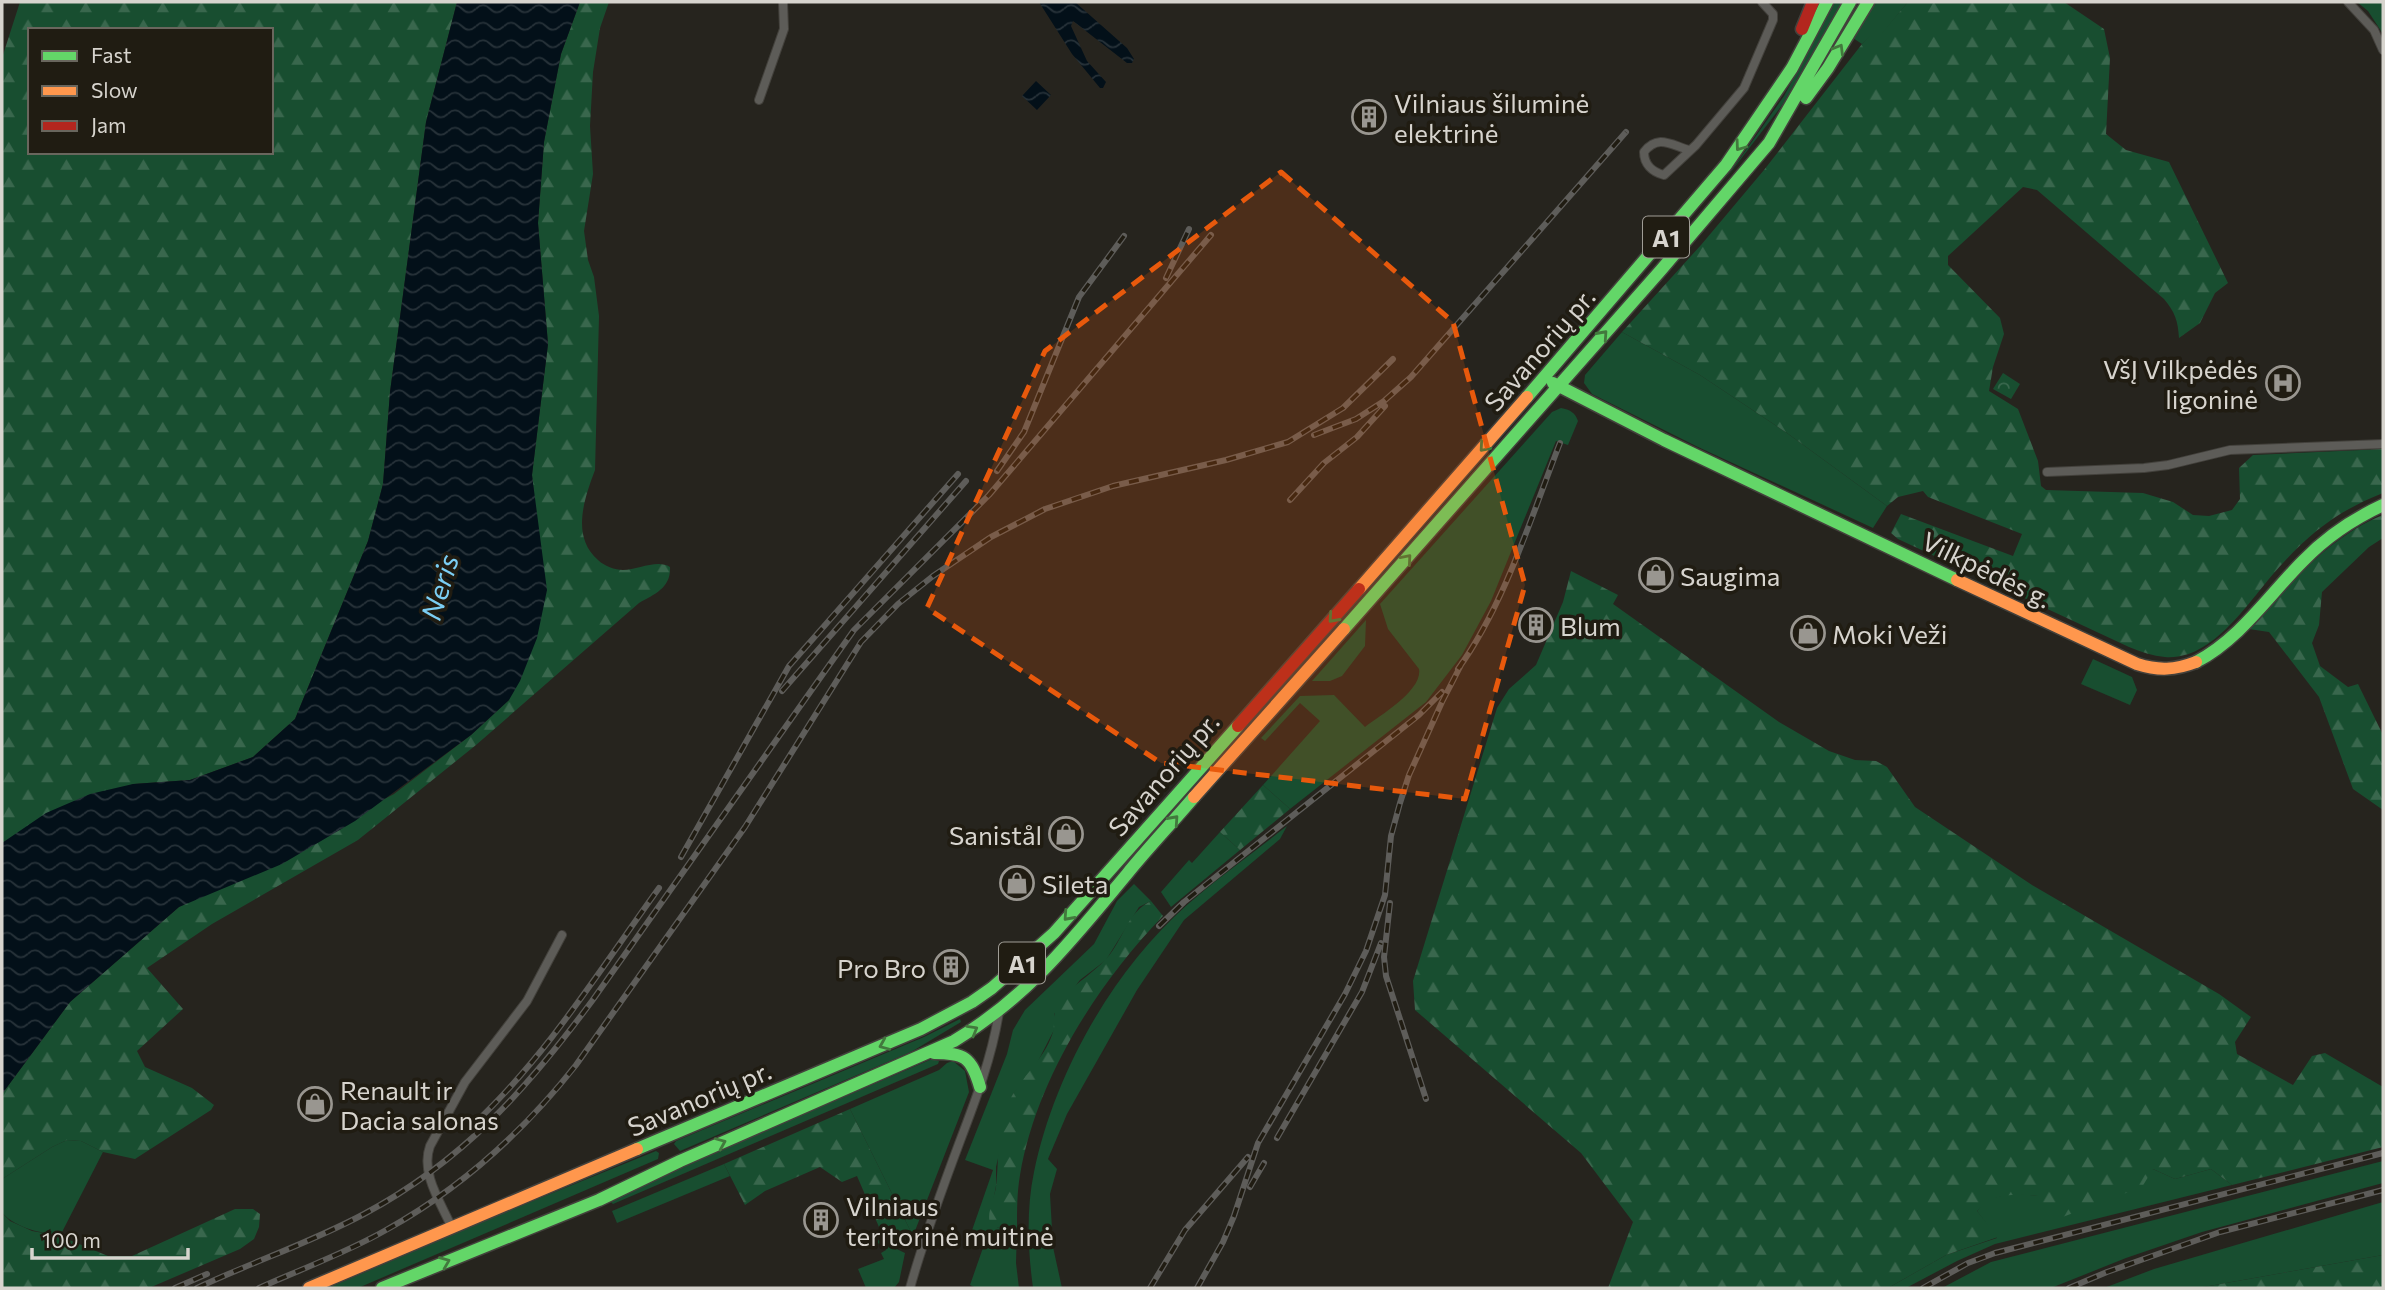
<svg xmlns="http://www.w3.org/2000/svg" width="2385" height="1290" viewBox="0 0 2385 1290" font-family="Commissioner,sans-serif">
	<defs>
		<pattern id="forest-firs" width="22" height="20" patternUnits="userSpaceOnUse" patternTransform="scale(1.75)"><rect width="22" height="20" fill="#184e30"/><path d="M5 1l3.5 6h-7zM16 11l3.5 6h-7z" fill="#39674d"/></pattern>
		<pattern id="park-crowns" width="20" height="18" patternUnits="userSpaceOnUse" patternTransform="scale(1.75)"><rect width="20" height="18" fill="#184e30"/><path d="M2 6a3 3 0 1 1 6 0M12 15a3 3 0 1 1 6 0" fill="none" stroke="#39674d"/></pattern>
		<pattern id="water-waves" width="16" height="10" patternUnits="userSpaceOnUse" patternTransform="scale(1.75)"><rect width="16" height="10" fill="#031019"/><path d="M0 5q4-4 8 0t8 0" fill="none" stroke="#273239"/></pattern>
	</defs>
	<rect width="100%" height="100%" fill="#26241e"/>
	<path fill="#184e30" d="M1835,2H1842L1783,104L1724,181L1784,96Z
		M1875,2H1908L1881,35L1872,34L1862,44L1853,38Z
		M2357,2H2383V34L2368,11Z
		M1622,332L1700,375L1787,433L1887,506L1873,528L1698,447L1592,394L1584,383L1585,375Z
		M1561,408C1570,410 1575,412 1578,421L1568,445L1556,441L1491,601L1462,655L1426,702L1290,809L1263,785L1320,721L1300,703L1265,741L1261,738L1300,696L1334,695L1365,727C1381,715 1423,690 1419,669L1388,629L1380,604L1552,412Z
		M1366,620L1365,646L1342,676L1330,681H1312Z
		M2093,659L2132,677L2137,690L2130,705L2081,684Z
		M1287,826L1280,839L1184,920L1137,990L1067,1114L1048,1159L1057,1169L1050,1194L1053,1247L1062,1288H1033C1028,1251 1026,1210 1034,1172C1054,1075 1112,971 1187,905C1219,877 1254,852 1287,826Z
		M1220,832L1240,850L1171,907L1161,892L1189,860L1192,863Z
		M1134,884L1151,901L1139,907L1106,960L1080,980L1054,1014V1030L1035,1067L1013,1094L996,1167V1186L990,1218L998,1228H1017L1016,1263L1019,1288H976L970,1285L985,1242L970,1236L993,1170L965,1160L1007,1054L1013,1030L1025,1010L1094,944L1117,901Z
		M960,1019L961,1022L911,1052L680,1151L674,1144L676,1141L924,1037Z
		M932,1059L939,1061L938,1064L613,1204L610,1201L611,1197Z
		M953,1061L965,1071L969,1092L913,1236L850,1109L939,1070L947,1063Z
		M67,1140L81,1141L103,1152L60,1236C39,1232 18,1229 2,1213V1179L52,1147Z
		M656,1151L659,1153L658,1159L358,1288H328L503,1213Z
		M2383,1161V1183L2202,1232L2126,1258L2051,1288H1942L1991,1262Z
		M724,1164L730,1176L617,1223L612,1211Z
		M2153,1169L2175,1179L2211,1169L2232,1185L1995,1244L1957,1261L1906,1288H1888L1946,1255L1997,1238L1977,1211L1986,1200L2012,1193L2038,1196Z
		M2383,1202V1255L2198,1288H2104L2154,1269Z
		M876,1239L905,1253L899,1282L894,1288H866L858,1269L884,1259L881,1253L886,1250L884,1245L877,1243Z"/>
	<path fill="url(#forest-firs)" fill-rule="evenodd" d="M20,2H457L426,122L390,392L383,484L368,541L295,719L253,757L190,780L133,784L2,843V58ZM30,30H271V152H30Z
		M580,2H609L600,28L593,72L590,126L593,174L584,231L588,260L594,277L599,316L595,470C584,499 571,537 598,560C604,566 615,570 623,570C638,570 657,559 670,567C671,588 655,594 639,603L476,745L358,840L212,924L147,968L183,1009L137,1051L145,1067L192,1088L214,1105L211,1110L135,1159L103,1152L81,1141L67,1140L52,1147L2,1179V1094L70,1002L179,907L394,794L471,735L509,700L536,515L532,475L548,344L538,223L544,142L561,54Z
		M1908,2H2064L2104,29L2110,58L2106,134L2126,150L2169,162L2228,283L2215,293L2200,323L2179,338C2178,321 2175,312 2164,299L2037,190L2023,187L1948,256V265L2000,318L2004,334L1993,367L1989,391L2018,409L2038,461L2041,486L2046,490L2143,493L2173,502L2193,515L2209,516L2232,510L2240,499L2239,468L2253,455L2383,449V493C2342,509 2313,530 2283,563C2252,595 2216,661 2165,657C2153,656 2141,652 2129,647L1898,539L1891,533L1901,514L2013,556L2022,534L1928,497L1923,491L1898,497L1887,506L1787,433L1700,375L1622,332L1701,245L1764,170L1862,44L1872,33L1881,34Z
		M2383,515V538L2369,547L2322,592L2319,625L2312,643L2320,666L2348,687L2358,684L2383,735V810L2353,789L2319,697L2269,632L2249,629C2288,586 2328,537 2383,515Z
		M1571,571L1618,595L1613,604L1779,722L1829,751L1855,760L1876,761L1887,767L1915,807L2032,885L2219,994L2251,1017L2235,1042L2237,1054L2293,1085L2312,1056L2325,1053L2383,1087V1147L2232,1185L2211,1169L2175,1179L2153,1169L2142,1187L2052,1221L2038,1196C2015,1194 1993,1192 1977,1211L1998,1237L1946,1255L1888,1288H1608L1633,1222L1581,1153L1415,1010L1413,981L1497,708L1509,689L1536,665L1563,602Z
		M1263,785L1290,809L1240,850L1220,832Z
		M1151,901L1163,916C1097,984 1036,1080 1020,1175C1017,1192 1017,1210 1017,1228C1010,1228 996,1230 991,1224C985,1216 995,1196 996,1187C1000,1155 995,1124 1013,1094C1025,1074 1046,1056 1053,1032C1055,1023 1052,1016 1057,1006C1071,983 1099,972 1113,950C1126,931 1129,912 1151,901Z
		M850,1109L913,1236L879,1227L857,1176L842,1182L820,1167L765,1191L745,1205L724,1164Z
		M235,1209H253L260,1214L259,1227L254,1239L240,1249L149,1288H2V1213L10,1221L32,1231L60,1236L108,1256H132Z
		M2383,1255V1288H2198Z"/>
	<path fill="url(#park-crowns)" d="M2003,373L2020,384L2011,399L1993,389Z"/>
	<path fill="url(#water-waves)" d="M457,2H580L561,54L544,142L538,223L548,344L532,475L547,590L537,638L520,681L509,700L471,735L355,821L282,864L179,907L70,1002L2,1094V843L46,813L90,794L133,784L190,780L253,757L295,719L368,541L383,484L390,392L426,122Z
		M1039,2H1075L1127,48L1134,59L1132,63H1127L1073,21L1071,26L1087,61L1106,82L1103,88H1100L1072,54Z
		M1036,81L1051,95L1037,110L1022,96Z"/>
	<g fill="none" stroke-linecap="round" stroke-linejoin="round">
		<g stroke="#43413c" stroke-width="10">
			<path id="street" d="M2348,2L2374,30L2383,50
				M759,100L784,29L783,2
				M1689,150C1671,145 1658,134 1644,152C1644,164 1652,172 1664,175L1696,145L1744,88L1773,20V14L1762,2
				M2047,472L2144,468L2168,465L2230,450L2383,444
				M452,1228C441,1203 420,1173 430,1146L465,1082L527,1001L562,935
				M910,1288C924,1238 942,1189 960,1141C976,1099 992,1057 999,1012"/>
		</g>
		<g stroke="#43413c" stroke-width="15">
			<path id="fast" d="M1806,98L1828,68L1868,2
				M1553,383L1664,440L1957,580
				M1527,397L1726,165L1792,68L1827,2
				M1344,629L1661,270L1769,143L1850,2
				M2196,662C2240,639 2269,595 2303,561C2326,537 2353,519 2383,505
				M934,1053C965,1053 971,1057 980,1087
				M637,1149L921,1029L972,1002L992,988L1054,933L1238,726
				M382,1288L599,1200L680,1161L954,1041C1029,996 1072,940 1127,874C1148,848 1172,823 1194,797"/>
		</g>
		<g stroke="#43413c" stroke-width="15">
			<path id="slow" d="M1957,580L2137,664C2159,671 2175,670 2196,662
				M1359,589L1527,397
				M1194,797L1344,629
				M309,1288L637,1149"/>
		</g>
		<g stroke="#43413c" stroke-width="15">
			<path id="jam" d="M1802,29L1813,2
				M1238,726L1359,589"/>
		</g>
		<use href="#street" stroke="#5d5c58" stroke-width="8"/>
		<use href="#fast" stroke="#63d668" stroke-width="12"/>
		<use href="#slow" stroke="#ff974d" stroke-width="12"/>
		<use href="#jam" stroke="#b3261e" stroke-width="12"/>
		<g stroke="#5e5d5a" stroke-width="6">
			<path id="rail" d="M1166,278L1189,229
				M1314,435L1356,419L1384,401L1411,377L1626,132
				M997,471L1024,432L1079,297L1124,236
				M1290,500L1324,463L1357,437L1385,406
				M1458,669C1505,604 1531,517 1560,443
				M782,691L966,481
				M681,857L789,666L958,474
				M1390,903L1384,957L1386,976L1426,1099
				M1159,926L1184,902L1419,715L1442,692
				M476,1122C548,1054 601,968 659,888
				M1277,1138L1362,992L1381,943
				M1250,1187L1264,1163
				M175,1288L207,1274
				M197,1288C252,1262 310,1243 364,1214C463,1161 526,1090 592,1001L854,630L989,495L1211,235
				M259,1288C301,1269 346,1253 386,1230C460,1189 524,1131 576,1065L745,827L861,642L898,604L933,576L991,537L1045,509L1113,486L1226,460L1288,442L1343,408L1393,359
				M1150,1288L1185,1230L1248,1157
				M1197,1288L1223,1242L1234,1216L1258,1143L1345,994L1366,951L1385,895L1391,836L1400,803L1409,775L1442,702L1462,663
				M1923,1288L1968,1263L1995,1253L2383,1153
				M2069,1288L2107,1272L2220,1232L2383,1190"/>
		</g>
		<use href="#rail" stroke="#201c12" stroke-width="3.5" stroke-dasharray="10" stroke-linecap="butt"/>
	</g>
	<defs><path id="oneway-chevron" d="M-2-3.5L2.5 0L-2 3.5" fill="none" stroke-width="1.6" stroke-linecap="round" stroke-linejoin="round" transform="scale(1.75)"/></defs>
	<g stroke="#42793d">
		<use href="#oneway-chevron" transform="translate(1839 49) rotate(-59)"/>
		<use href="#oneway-chevron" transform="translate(1740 146) rotate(126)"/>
		<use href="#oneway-chevron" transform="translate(1603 335) rotate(-48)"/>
		<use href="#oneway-chevron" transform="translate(1484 447) rotate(131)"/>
		<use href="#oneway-chevron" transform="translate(1407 559) rotate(-49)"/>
		<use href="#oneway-chevron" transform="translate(1333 618) rotate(132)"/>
		<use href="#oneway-chevron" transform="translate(1174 820) rotate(-48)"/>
		<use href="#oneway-chevron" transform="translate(1068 916) rotate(132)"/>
		<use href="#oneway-chevron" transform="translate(973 1030) rotate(-30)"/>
		<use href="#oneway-chevron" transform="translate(884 1045) rotate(157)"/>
		<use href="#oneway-chevron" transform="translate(721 1143) rotate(-23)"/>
		<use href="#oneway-chevron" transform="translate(445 1262) rotate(-22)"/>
	</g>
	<path fill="#e8590c" fill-opacity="0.2" stroke="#e8590c" stroke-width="5" stroke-dasharray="14 9" stroke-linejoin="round" d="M1281,172L1453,322L1525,585L1465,799L1161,763L927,608L1045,351Z"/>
	<defs>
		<g id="building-ring" transform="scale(1.75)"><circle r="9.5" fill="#201c12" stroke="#999690" stroke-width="1.5"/><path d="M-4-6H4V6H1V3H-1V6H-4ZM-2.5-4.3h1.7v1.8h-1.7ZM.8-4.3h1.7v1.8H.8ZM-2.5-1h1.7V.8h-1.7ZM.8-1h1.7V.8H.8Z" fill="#999690"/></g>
		<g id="hospital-ring" transform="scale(1.75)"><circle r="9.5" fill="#201c12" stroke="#999690" stroke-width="1.5"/><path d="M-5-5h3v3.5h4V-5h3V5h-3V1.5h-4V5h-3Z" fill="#999690"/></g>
		<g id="shop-ring" transform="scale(1.75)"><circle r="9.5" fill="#201c12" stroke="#999690" stroke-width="1.5"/><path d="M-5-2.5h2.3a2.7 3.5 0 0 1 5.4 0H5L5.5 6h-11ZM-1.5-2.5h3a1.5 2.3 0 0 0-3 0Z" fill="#999690"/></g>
	</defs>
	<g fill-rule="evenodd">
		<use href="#building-ring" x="1369" y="117"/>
		<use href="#hospital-ring" x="2283" y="383"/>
		<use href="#shop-ring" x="1656" y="575"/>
		<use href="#building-ring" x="1536" y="625"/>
		<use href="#shop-ring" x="1808" y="633"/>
		<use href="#shop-ring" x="1066" y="834"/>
		<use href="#shop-ring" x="1017" y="883"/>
		<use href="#building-ring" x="951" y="967"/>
		<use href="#shop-ring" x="315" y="1104"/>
		<use href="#building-ring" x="821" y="1220"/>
	</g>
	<g text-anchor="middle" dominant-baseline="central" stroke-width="7" stroke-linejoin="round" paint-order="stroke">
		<g fill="#201c12" stroke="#a09d96" stroke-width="2">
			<rect x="1643" y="216.5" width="46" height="41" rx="5"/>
			<rect x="999" y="942.5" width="46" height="41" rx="5"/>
		</g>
		<g font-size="24" font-weight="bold" fill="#d7d4ce">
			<text x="1666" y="237">A1</text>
			<text x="1022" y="963">A1</text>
		</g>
		<g font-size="26" fill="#d7d4ce" stroke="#201c12" text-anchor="start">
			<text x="1394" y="102">Vilniaus šiluminė<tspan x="1394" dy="30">elektrinė</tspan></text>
			<text x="2258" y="368" text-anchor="end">VšĮ Vilkpėdės<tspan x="2258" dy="30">ligoninė</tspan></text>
			<text x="1680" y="575">Saugima</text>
			<text x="1560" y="625">Blum</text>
			<text x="1832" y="633">Moki Veži</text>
			<text x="1042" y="834" text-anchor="end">Sanistål</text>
			<text x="1042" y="883">Sileta</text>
			<text x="926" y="967" text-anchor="end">Pro Bro</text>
			<text x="340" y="1089">Renault ir<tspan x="340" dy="30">Dacia salonas</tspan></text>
			<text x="846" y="1205">Vilniaus<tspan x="846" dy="30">teritorinė muitinė</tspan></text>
		</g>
		<g font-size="26" fill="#d7d4ce" stroke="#201c12">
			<text transform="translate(1539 349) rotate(-49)">Savanorių pr.</text>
			<text transform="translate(1987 569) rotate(26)">Vilkpėdės g.</text>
			<text transform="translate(1163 774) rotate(-49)">Savanorių pr.</text>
			<text transform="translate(699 1098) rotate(-23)">Savanorių pr.</text>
		</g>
		<g font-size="28" font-style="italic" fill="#7bcef4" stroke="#201c12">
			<text transform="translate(439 587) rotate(-73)">Neris</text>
		</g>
	</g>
	<rect width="2385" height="1290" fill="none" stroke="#d7d4ce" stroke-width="7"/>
	<rect x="28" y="28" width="245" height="126" fill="#201c12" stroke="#69665d" stroke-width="2"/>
	<rect x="42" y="51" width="35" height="10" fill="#63d668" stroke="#69665d" stroke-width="2"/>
	<text x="91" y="63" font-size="21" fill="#d7d4ce">Fast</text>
	<rect x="42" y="86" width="35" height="10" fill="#ff974d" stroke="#69665d" stroke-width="2"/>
	<text x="91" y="98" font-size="21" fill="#d7d4ce">Slow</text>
	<rect x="42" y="121" width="35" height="10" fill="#b3261e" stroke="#69665d" stroke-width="2"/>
	<text x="91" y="133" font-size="21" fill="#d7d4ce">Jam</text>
	<path d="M32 1248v10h156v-10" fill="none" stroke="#d7d4ce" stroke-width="3.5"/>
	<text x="42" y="1248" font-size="21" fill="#d7d4ce" stroke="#201c12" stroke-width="5" paint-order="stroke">100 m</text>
</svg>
